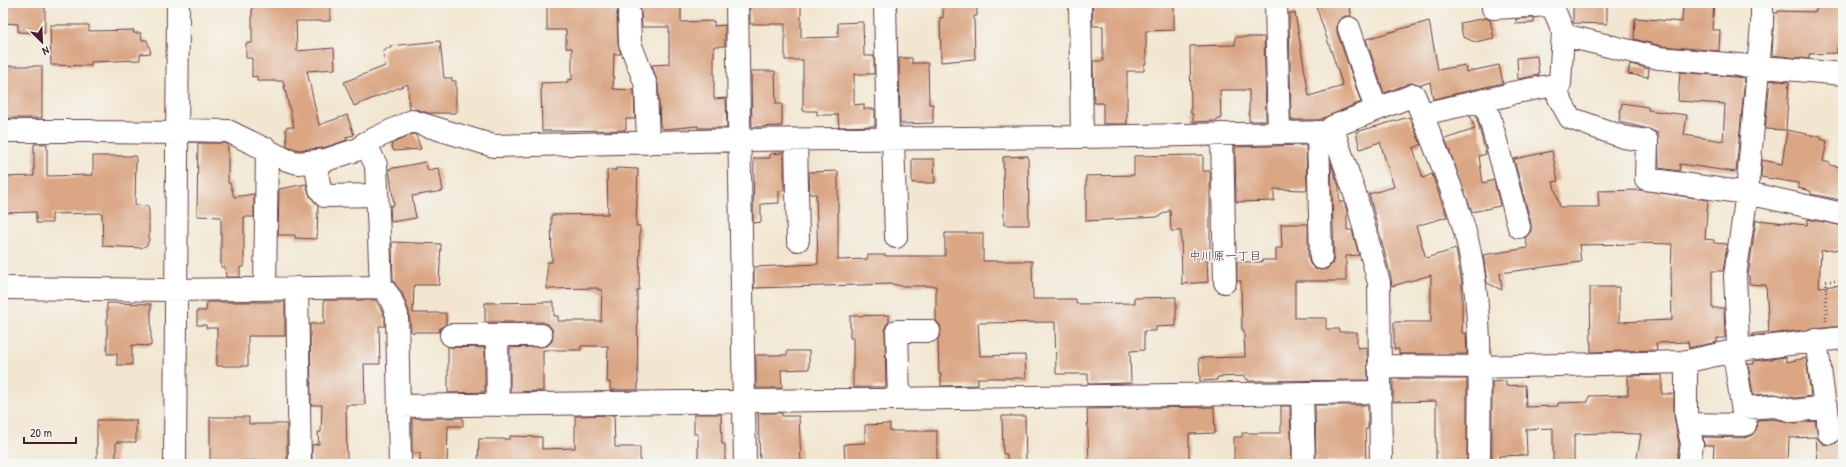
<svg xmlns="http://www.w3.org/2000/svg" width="1846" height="467" viewBox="0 0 1846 467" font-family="'Patrick Hand','Klee One',sans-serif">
	<rect width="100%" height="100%" fill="#f6f6f2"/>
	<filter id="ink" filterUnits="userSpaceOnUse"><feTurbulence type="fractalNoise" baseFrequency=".025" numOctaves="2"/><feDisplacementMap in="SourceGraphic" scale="8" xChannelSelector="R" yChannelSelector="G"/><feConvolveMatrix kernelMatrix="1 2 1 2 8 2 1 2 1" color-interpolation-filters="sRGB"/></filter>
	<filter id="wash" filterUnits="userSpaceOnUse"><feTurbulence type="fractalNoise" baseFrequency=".012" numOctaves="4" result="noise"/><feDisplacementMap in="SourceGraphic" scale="16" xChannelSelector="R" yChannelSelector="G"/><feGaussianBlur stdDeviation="0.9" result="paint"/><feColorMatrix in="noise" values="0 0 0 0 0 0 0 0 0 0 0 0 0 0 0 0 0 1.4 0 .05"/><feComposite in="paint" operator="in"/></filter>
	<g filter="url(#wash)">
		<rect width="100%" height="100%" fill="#f2e6d0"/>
		<g id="blocks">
			<path fill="#daa684" d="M3,3H45V33L18,32V24L3,23Z
				M252,3H330V21H296L297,51L334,48L335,69L307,71L319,125L347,115L354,135L346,137L347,140L323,148L299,150L287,146L286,127H294L283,81H257V76L252,77V58H246V43H252Z
				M589,3H624L618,8L617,14L618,43L621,54H614L613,89L634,90L635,119H626V130L542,131L541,83L568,82V79L572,80V48H566V30H547V5H589Z
				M681,3V22L714,21V26L725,25V46H714V99L726,98L727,128H698V126L664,129L660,126L658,84L652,65L669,64V27H642L641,13L636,4Z
				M750,3H801V38L838,37V23L863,22L864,56H874V74H854V105L864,104V109H875V126L839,127L838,115H817V111H803V60H785V24H750Z
				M943,3H977V16H974L975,59L941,62L940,17L943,18Z
				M1092,3H1174V30L1146,31V64H1144V71H1127V124H1103V103H1094L1093,61H1103V26H1093Z
				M1315,3H1350L1351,16H1345L1339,20L1337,25V32L1361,102L1319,120H1291L1289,13H1295L1309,96L1343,86Z
				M1573,3H1607V24L1573,23Z
				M1683,3H1714L1712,30H1720L1719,51L1661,46L1634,39L1635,18L1682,22Z
				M1816,3H1843V47H1837V53L1809,54V59L1772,55L1774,13H1778V11L1816,12Z
				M1486,18L1490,20L1494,38L1475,42L1463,37L1460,23Z
				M1534,18V23L1516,24V19Z
				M1429,21L1438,70L1465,65L1466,72L1499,65L1503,83L1433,99L1430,82L1421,85L1415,83H1410L1384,93L1366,39Z
				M50,25H89V31L134,30L133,33H141L142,40H147L151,53L140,54V60L91,62V66L51,65Z
				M1235,37H1264L1266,121H1249V90H1220L1221,119H1217V121L1193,122V114H1191L1190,46L1235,45Z
				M440,41L444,78H452V81H456V113H428L416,109H409L408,84L354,106L344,82L385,66L383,51L386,50V48H391L390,46Z
				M1537,56L1539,75L1518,79L1517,58Z
				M899,58H912V63H928L929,104H933V123L900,124Z
				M1630,64L1649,69L1648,77L1628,74Z
				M7,66H42V118H4V106H7Z
				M751,71H775L776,104H782V126L752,127Z
				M1680,72L1745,78L1736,172L1680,164L1679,171L1659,168L1658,133L1649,129L1619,122L1622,103L1648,107V110L1687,115L1684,135L1723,141L1725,104L1678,101Z
				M1770,80L1789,82L1786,130L1765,129Z
				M1476,115L1486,154L1479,156L1483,183L1494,180L1500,206L1472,212L1445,139L1475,129L1470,116Z
				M1409,117L1421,145L1413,148L1423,178L1432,174L1447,217L1416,226L1426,258L1456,249L1462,285V333H1466L1467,354H1399V349H1394V322H1431V275L1392,286L1391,277L1369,194L1394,187L1380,142L1360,149L1356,132Z
				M1787,130L1821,137V139L1827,141L1823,161L1830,163V165L1843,168V186L1840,200L1811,194V191L1798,188V183L1761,177L1762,160L1782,164Z
				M413,134L416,135L421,149L394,151L391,144Z
				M198,143H225L228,145V183H230L234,197L254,194V217H244V267H240V277H226L225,267H221V217L197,216Z
				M34,144H47V176L93,175V156H136L135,205L148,206L149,212V240L147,245L141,248L103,246L102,213L52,214V223H36V212L3,213V177L34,176Z
				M1306,145L1307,190L1274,189V201L1236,202L1235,147Z
				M1552,151L1558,181L1553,182L1560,207H1599L1598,191L1642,190L1708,200L1705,239L1714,240V243L1727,244L1723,271H1712V308H1724L1725,338H1717V342L1689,348L1688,342L1656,343L1657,350L1591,352L1590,287H1619V322L1672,320L1671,271L1672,244L1636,243V244L1579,245L1581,262L1500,273L1502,290L1487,283L1483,255L1528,248L1525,238L1531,231V224L1514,159Z
				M784,153V190L779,191V203L761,204V222L753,223L754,158H770V154Z
				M1203,155V171H1210V260H1207L1208,282L1182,284L1181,231H1171L1170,210L1157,217L1086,221V176L1134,175V156Z
				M1028,156L1029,225H1004L1003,157Z
				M912,159H934L935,183H912Z
				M425,162L428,170L439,168L443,191L412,196L416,218L391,222L390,206L394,205L389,169Z
				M1331,163L1339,187V202H1344L1347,211V230H1352L1359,255L1346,256V281H1295V318H1326V329H1339V332H1357V348L1367,347L1368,380L1248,381V379H1245V376L1217,377V380L1200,381L1199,358L1245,357L1244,330H1242L1241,281H1237V262H1262V260H1276V248H1282L1281,224H1308V258L1310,264L1315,269L1321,270L1327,269L1332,264L1334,258Z
				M616,168L638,169L636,226H640L639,290H637L638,390H610V382H607L608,346H581V350H543V391L510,392V348L547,346L552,341L553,335L552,329L548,324L541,322H485V303L554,302V316H558V321H601L602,290H598V288L547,289V262H552L551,215L608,214L607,170H616Z
				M838,171V260L867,259L868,255H886V256H945V233H983V261H1032L1033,299H1076V304L1135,303L1134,298L1176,297V326L1156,327V331H1144V350L1130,351L1131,383L1088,384V374H1056L1055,322L978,323L980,356L1025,355L1026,378H978V385L941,386V374H939L938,339L941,331L940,325L936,321V286H901L893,284L754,288V267L818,264L816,194H810L809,172Z
				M306,184L310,196L318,206L317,239L295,238V235H278L279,189Z
				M1808,219L1843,226V249L1821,251L1819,287L1843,285V326L1752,336V334L1769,332L1766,285L1749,284V276H1748L1756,220L1807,225Z
				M392,242L441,244L439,285H414L413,313H446V324L440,328L439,332H411L409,311L402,293L393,281Z
				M324,300H376L385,317V326H379L380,364H364L365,405H346L347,464H312V445L319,444L318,432H321L322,405H311L310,324H324Z
				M207,302H285V336H248V366H217V328H206V325H197V311H206Z
				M107,303L151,304V346L132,345V365H117V354H107Z
				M889,315V322L886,325L885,331L886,387H853V338H850V316Z
				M448,347L485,348V392L448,393Z
				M787,351H809V369L781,370L782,388H756V355H787Z
				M1786,357V362L1806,358L1811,396L1795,398L1774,394L1753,395L1748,364H1754V361Z
				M1662,375V394H1674V417L1679,444L1677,464H1636L1641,434L1608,433L1575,434L1576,436H1574V464H1553V428L1526,429L1527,455L1499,456L1500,464H1492V382L1506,381V386L1525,385L1526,407L1558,406V403L1588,402L1589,396L1628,395V376Z
				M1393,379H1467V464H1436V401L1393,402Z
				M1315,405H1368V429H1365L1366,460L1327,461V464H1316Z
				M1281,406H1290L1292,464L1234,463V437H1242V433H1281Z
				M1214,407L1215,433L1189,434V463L1089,464L1087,409Z
				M1840,411H1843V464H1818L1816,437L1789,438L1788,464H1713L1714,445H1704L1703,437L1745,438L1751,436L1756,430L1757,420L1774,419L1795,423L1815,421L1819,440L1823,444L1830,445L1836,443L1840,438Z
				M758,413H782V416H799L801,464H760Z
				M694,414H721L722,444H725V461L698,462V434H694Z
				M614,415L615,447H640V464H478L479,439H510V436L542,437V449L575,448V416Z
				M1002,416H1025L1026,464H1007V454H1003Z
				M210,417H249V424H287V464H269V461H241V464H210Z
				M412,418H463V426H448L447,464H420V453H412Z
				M97,420H136V442H116V464H97Z
				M890,424V431H937V464H845L844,444L865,443V425Z"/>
		</g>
	</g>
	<g filter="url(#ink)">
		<use href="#blocks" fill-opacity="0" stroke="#633d44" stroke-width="1"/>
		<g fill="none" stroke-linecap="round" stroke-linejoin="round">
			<g stroke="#633d44" stroke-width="24">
				<path id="minor" d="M737,3L745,464
					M885,3L888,139
					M1080,3L1082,137
					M1276,3L1279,133
					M1493,8L1552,5
					M629,14L630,43L646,85L648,143
					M1349,28L1376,109
					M1563,35L1659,58L1843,74
					M1557,85L1559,98L1570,118L1623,137L1647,141L1646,179L1747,193L1843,214
					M1485,100L1519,227
					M1422,114C1440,161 1462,209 1471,258C1483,326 1479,396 1479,464
					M176,130L228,131L287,160L298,163L326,160L362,148L365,143L412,121L494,146L739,140L1082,137L1334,132
					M3,131H91L97,132L176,133
					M1318,132L1321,258
					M1222,134L1225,282
					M893,139L896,237
					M796,140L798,240
					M365,143L376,165L381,287C390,294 393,304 397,315L400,464
					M315,162L320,189L325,196L377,195
					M3,288L175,290L381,287
					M297,288L300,464
					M265,289L267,149
					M451,335H541
					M497,335L498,405
					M1816,340L1825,407
					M1686,361V415L1692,444L1689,464
					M1379,366L1478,367L1684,362L1738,350L1843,338
					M1302,393L1304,464
					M899,399L897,331H929
					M399,406L1379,392
					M1743,408L1775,406L1794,411L1825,407L1827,408L1829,433
					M1688,424L1745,425L1735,360L1738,342L1735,276L1747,193L1762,24V3
					M175,464L178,3
					M1381,464L1379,283L1356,197L1332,127L1414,95L1422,114L1508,95L1511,93L1560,84L1563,31L1551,3"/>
			</g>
			<path stroke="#633d44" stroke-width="2.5" stroke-dasharray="1 3" stroke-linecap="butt" d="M1826,321V281H1843"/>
			<use href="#minor" stroke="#fff" stroke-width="22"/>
		</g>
	</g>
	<g text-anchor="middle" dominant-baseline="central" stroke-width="3" stroke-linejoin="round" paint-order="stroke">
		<g font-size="12" fill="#4a1f2b" stroke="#f6f6f2">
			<text x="1225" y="255">中川原一丁目</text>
		</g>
	</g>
	<rect width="1846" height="467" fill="none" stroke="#f6f6f2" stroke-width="16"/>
	<g transform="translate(42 42) rotate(156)" stroke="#f6f6f2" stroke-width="3" paint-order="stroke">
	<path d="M0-3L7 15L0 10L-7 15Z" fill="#4a1f2b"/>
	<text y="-6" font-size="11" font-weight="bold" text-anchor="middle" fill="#4a1f2b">N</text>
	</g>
	<path d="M24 437v6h52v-6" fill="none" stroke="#4a1f2b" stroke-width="2"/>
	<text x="30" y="437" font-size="12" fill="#4a1f2b" stroke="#f6f6f2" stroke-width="3" paint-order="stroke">20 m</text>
</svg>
